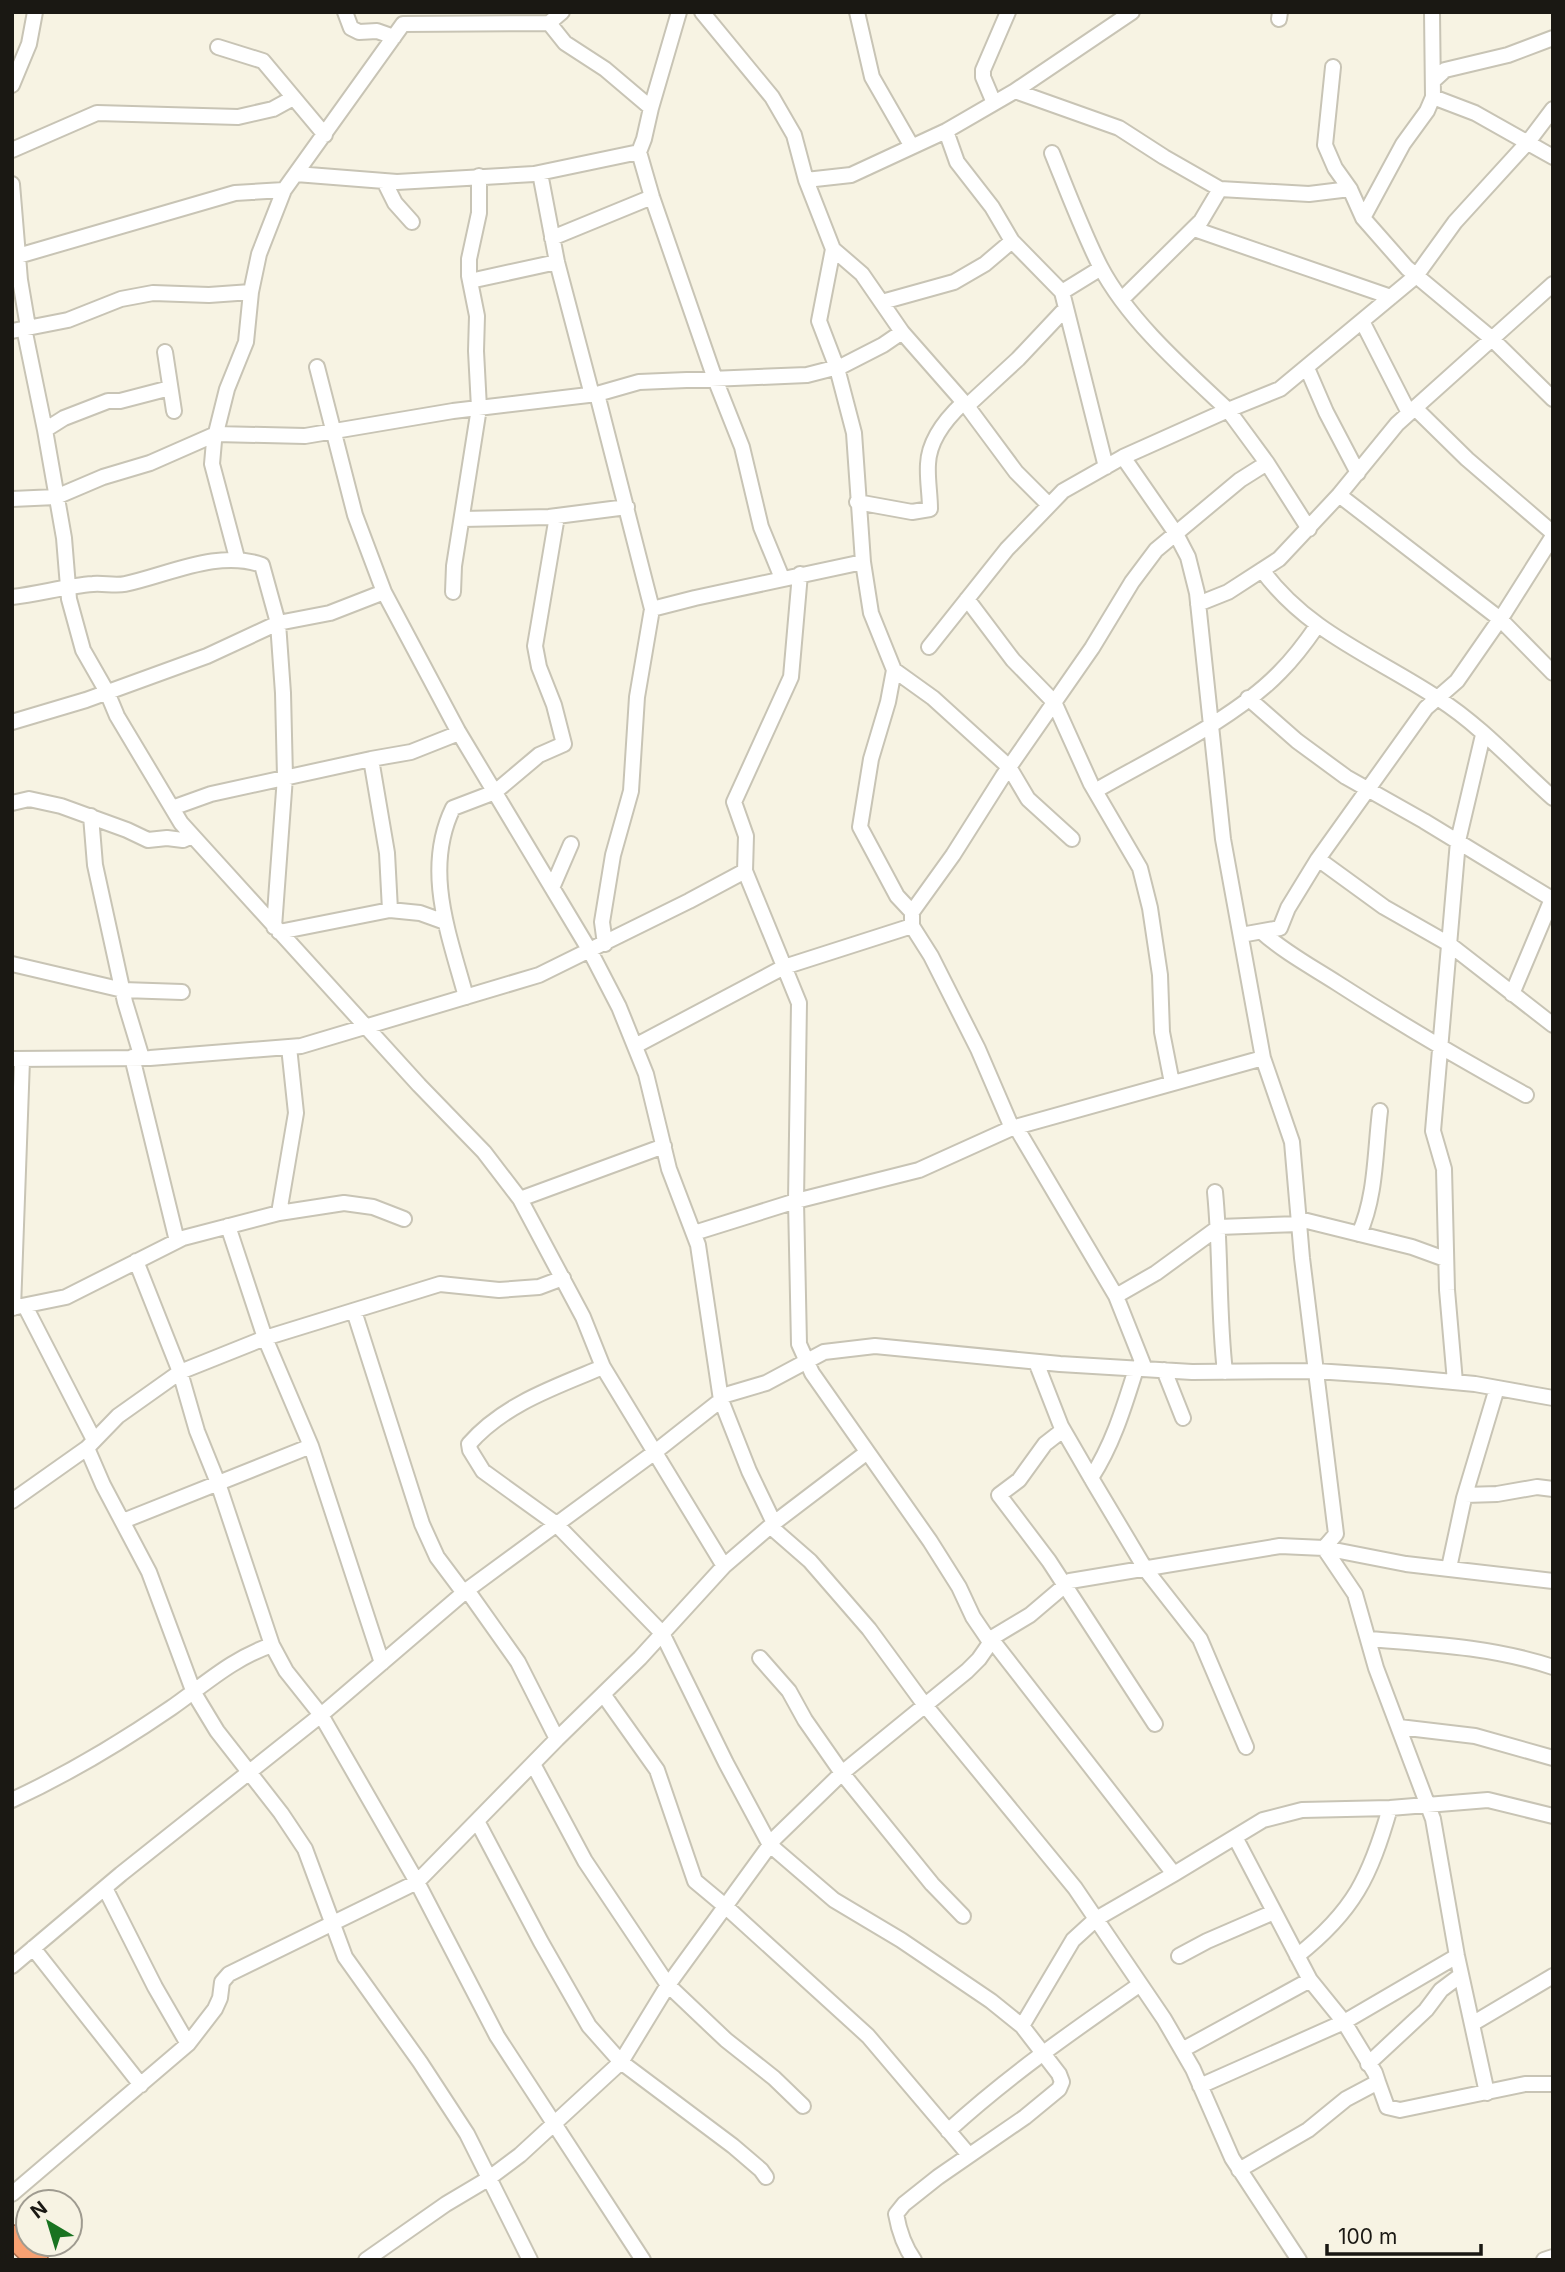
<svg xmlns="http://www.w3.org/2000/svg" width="1565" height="2272" viewBox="0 0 1565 2272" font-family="Inter,sans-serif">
	<rect width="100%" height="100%" fill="#f7f3e3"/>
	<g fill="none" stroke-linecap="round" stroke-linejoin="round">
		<g stroke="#c8c4b5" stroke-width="18">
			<path id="minor" d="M345,12L351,28L359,32L377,31L394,37
				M679,12L651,108L644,139L639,152L652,197L715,379L742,447L761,527L782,578
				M702,12L772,97L794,135L806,180L833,249L819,321L837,368L854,433L863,562L871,613L894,670L933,698L1009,767L1028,799L1072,839
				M857,12L872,77L911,145
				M1432,12L1433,97L1475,113L1553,157
				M1279,19L1280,12
				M549,23L565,43L605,69L651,108
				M218,47L263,61L325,135
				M1333,67L1325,145L1335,168L1350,189L1363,218L1407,268L1491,338L1553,399
				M1433,81L1445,70L1508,55L1553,38
				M12,85L29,44L35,12
				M1015,91L1119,128L1164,157L1220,189L1309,194L1350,189
				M994,103L983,77V70L1008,12
				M946,131L957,162L992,207L1012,241L1062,292L1106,467
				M12,150L97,113L238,117L273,109L293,98
				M1052,153C1067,190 1082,230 1100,266C1128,320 1184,369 1228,410L1280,389L1416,276L1455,222L1528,142L1553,109
				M540,173L557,262L592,395
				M296,174L397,182L534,174L639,152
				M806,180L851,175L946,131L1015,91L1132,12
				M384,181L395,203L412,222
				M12,184L20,280L28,327
				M1363,218L1403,144L1427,111L1433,97
				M1194,229L1391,297
				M552,238L652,197
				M833,249L862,274L902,332L967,406L1016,472L1049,505
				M18,256L235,193L284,190
				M470,281L557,262
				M1062,292L1101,268
				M1123,298L1201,221L1220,189
				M882,302L954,282L985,264L1012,241
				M1362,321L1409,413
				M24,328L45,430L64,538L69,599L83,650L107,692L117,716L181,823L419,1085L484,1152L520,1199L583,1317L603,1367L724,1566
				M12,331L68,320L121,299L153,293L209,295L251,292L259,254L284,190L403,24L549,23L562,12
				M165,352L174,411
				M317,367L355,515L384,592L458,731L590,951L619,1007L646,1074L669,1169L698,1245L721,1400L749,1471L774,1523
				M1307,368L1326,412L1358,473
				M597,394L652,609
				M967,406L1018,359L1066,308
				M1415,408L1467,459L1553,533
				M45,430L64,418L108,401H120L170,388
				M1123,457L1175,532L1188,557L1197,593L1223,839L1263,1058L1292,1142L1302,1258L1336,1534L1324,1548L1406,1564L1553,1581
				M1267,463L1309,529
				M1339,495L1500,619L1553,673
				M12,499L56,497L103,477L150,463L216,434L305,436L453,411L597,394L639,382L807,375L842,366L883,345L902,332
				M857,502L912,512L930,509C930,494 927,479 928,464C929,440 947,418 963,403
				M462,519L549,517L627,507
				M237,558L212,464L214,441L227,389L246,342L251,292
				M1262,570C1308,633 1376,657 1439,699C1481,726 1516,765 1553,798
				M453,592L454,566L479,408L476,351L477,316L469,276V259L479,213V176
				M12,597C39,594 66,586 93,584C103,583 115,586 125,584C168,575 218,549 262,565L278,623L283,693L285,777L274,927
				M967,599L1013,660L1054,702L1091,784L1140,868L1150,908L1160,975L1162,1032L1172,1083
				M1198,604L1228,592L1279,559L1339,495L1397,424L1553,284
				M929,647L1007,549L1063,491L1123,457L1228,410L1267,463L1240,480L1156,550L1132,582L1092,648L1003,776L953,855L912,912V926L931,956L978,1049L1012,1128
				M894,670L888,702L871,759L860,827L897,896L912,912
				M1248,698L1297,741L1346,777L1424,821L1552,899L1512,994
				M12,722L86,700L207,656L278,623L330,613L384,592
				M371,759L387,853L390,910
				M1095,791C1152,758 1235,719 1280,672C1294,658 1306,642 1317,626
				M12,803L29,799L61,806L127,830L148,840L167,838L183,840L192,836
				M172,808L211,794L371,759L411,752L459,733
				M91,816L95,865L125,1002L142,1058
				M1318,859L1384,907L1449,944L1553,1025
				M745,871L799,1003L796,1201L799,1344L812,1373L930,1541L959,1587L973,1617L990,1642
				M552,888L571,844
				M279,932L390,910L420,913L445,922
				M1262,932C1284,952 1312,967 1337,983C1399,1023 1462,1060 1526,1095
				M1241,935L1280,928L1288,908L1318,859L1426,708L1457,681L1505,612L1553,536
				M605,944L602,922L613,855L631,791L637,697L652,609L695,598L863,562
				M12,964L123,990L182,992
				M466,997C449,934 423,870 453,808L495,792L539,755L564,744L554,705L539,667L535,646L557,516
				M635,1046L784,967L912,926
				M132,1057L177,1241
				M12,1059L150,1058L301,1046L539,975L689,901L745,871L746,836L734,802L791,677L800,574
				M1016,1127L1116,1296L1145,1369
				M1215,1192C1221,1252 1218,1312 1225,1372
				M520,1199L664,1146
				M279,1213L344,1203L373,1207L404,1219
				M1299,1219L1412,1247L1445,1259
				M228,1226L265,1338L311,1446L382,1663
				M694,1233L796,1201L919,1170L1012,1128L1263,1058
				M1359,1234C1376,1197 1375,1152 1380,1111
				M136,1261L180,1372L197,1431L218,1483L272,1645L286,1671L321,1715L417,1882L497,2036L643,2260
				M1116,1296L1156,1273L1219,1227L1299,1224
				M25,1306L94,1440
				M12,1308L66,1297L183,1238L279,1213L296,1113L289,1047
				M13,1308L22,1060
				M354,1311L422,1524L437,1557L464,1593
				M1036,1362L1061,1426L1094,1483L1146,1570L1200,1639L1246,1747
				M603,1367C555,1387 504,1404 469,1444L470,1450L483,1471L555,1523L662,1633L726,1763L770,1845L834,1900L901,1940L991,2001L1022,2026L1059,2074L1062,2082L1059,2089L1025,2117L938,2177L904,2204L896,2214C899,2231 904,2246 914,2260
				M1164,1370L1183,1418
				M1455,1382L1447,1290L1444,1169L1433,1131L1458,841L1483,735
				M722,1396L766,1383L824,1352L875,1346L1060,1364L1192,1372L1316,1371L1389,1376L1475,1384L1553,1398
				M1063,1430L1045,1444L1019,1480L999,1495L1049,1561L1155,1724
				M87,1448L103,1485L149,1572L194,1693L217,1731L281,1813L305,1849L345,1957L420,2062L467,2134L530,2260
				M1091,1478C1113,1444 1124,1407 1136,1369
				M1465,1495L1497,1494L1537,1487L1553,1489
				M12,1501L87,1448L118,1416L180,1372L265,1338L440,1284L499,1290L539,1287L563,1278
				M123,1521L311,1446
				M771,1527L810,1561L869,1629L924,1704L1075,1888L1164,2019L1193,2069L1232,2158L1299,2260
				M1449,1568L1464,1498L1497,1388
				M467,1590L518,1662L557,1739
				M1368,1639C1431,1644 1493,1647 1553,1667
				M992,1640L1174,1874
				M760,1658L789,1691L805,1720L842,1773L932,1884L963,1916
				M603,1694L657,1770L695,1881L725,1906L868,2036L969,2155
				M1399,1727L1475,1736L1553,1758
				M533,1764L585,1861L668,1985L726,2040L774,2078L803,2106
				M12,1800C68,1774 120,1743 171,1708C204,1685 233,1658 272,1645
				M477,1821L541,1942L589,2026L621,2062L733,2146L761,2170L766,2177
				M1235,1837L1310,1980L1344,2022L1375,2073L1378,2082
				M105,1888L155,1987L188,2044
				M33,1948L141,2085
				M1179,1956L1207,1941L1274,1912
				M1297,1956C1354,1911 1370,1877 1390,1808
				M12,1966L121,1874L321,1715L467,1590L655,1452L721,1400
				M1472,2024L1553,1976
				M1022,2026L1073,1940L1096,1919L1174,1874L1263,1820L1302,1810L1390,1808L1488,1800L1553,1816
				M1182,2050L1310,1980
				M1368,2064L1426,2010L1441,1990L1461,1975
				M1200,2086L1344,2022L1457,1956
				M948,2131C1008,2076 1073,2031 1139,1985
				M1239,2170L1308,2130L1346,2099L1378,2082L1387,2107L1400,2110L1525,2084H1553
				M12,2194L188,2044L215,2009L220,1998L222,1982L229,1974L417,1882L557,1739L640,1658L724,1566L774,1523L866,1453
				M366,2260L446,2204L488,2179L520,2155L621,2062L668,1985L775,1838L842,1773L967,1671L979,1659L995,1636L1030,1615L1070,1581L1280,1546L1324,1548L1355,1594L1376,1668L1433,1819L1457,1956L1487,2093
				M1544,2260L1553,2257"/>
		</g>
		<g stroke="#aa7151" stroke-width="24">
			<path id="highway" d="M12,2236L37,2260"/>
		</g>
		<use href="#minor" stroke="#fff" stroke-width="14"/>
		<use href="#highway" stroke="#f8a172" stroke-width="21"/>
	</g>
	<rect width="1565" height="2272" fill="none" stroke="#1a1813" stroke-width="28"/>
	<g transform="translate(49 2223) rotate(322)"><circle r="33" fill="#f7f3e3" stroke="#9f9b90" stroke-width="2"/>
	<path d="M0-5L12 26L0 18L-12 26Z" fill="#197320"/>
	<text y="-10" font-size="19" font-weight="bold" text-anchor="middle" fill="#1a1813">N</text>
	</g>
	<path d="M1327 2244v10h154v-10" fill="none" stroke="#1a1813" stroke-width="3.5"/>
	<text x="1338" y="2244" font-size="21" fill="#1a1813" stroke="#f7f3e3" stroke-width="5" paint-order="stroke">100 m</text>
</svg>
